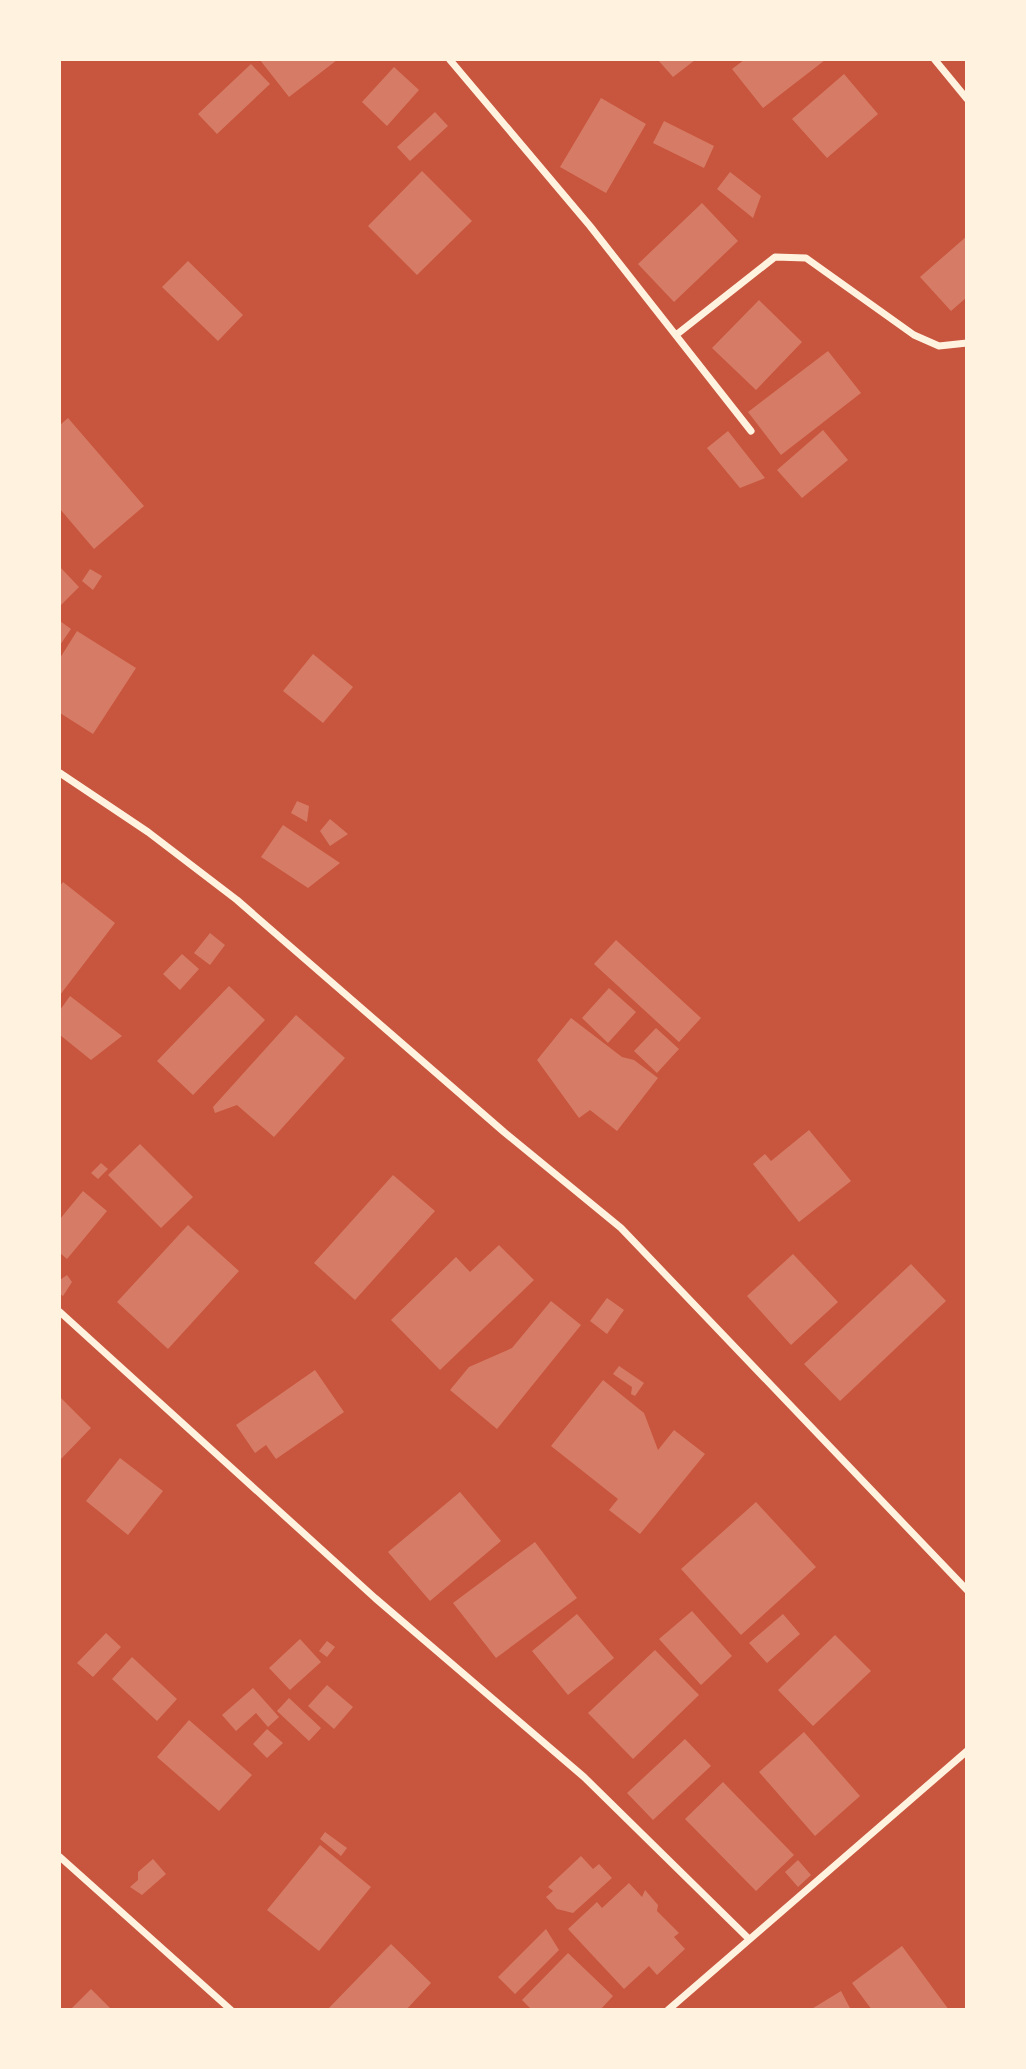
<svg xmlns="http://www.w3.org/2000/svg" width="1026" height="2069" viewBox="0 0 1026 2069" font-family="Lato,sans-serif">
	<rect width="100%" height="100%" fill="#c8553d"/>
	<path fill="#d67c66" d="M260,60H337L289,97Z
		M658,60H695L673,77Z
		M744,60H825L763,108L732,69Z
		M251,64L270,84L217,134L198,114Z
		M394,67L419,90L387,126L362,102Z
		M844,74L878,114L827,158L792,119Z
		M601,98L646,124L606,193L560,167Z
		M435,112L448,126L410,161L397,147Z
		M664,121L714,146L704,168L653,143Z
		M422,171L472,221L417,275L368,226Z
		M730,172L761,196L753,218L717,189Z
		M702,203L738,241L674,302L638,264Z
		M967,236V297L951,311L920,277Z
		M188,261L243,315L218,341L162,287Z
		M759,300L802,342L756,390L712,348Z
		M828,351L861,393L781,455L748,412Z
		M68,418L144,506L94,549L60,509V425Z
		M823,430L848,460L802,498L777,470Z
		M728,431L765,478L740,488L707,448Z
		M60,567L79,587L60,606Z
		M90,569L102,576L93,590L82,581Z
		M60,621L71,629L60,645Z
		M77,631L136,668L93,734L60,713V658Z
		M313,654L353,687L323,723L283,691Z
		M297,801L309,806L307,822L291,813Z
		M330,819L348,834L330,846L320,831Z
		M283,825L340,863L308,888L261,857Z
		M63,882L115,923L60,995V886Z
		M210,933L225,945L210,965L194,953Z
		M616,940L701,1018L679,1042L594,964Z
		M182,954L199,969L180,990L163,974Z
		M229,986L265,1020L193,1095L157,1061Z
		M609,988L636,1012L608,1043L582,1018Z
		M70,996L122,1036L91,1060L60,1035V1010Z
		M296,1015L345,1058L274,1137L237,1105L215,1113L213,1107Z
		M571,1018L622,1057L634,1060L658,1078L617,1131L590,1110L579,1118L537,1060Z
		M656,1028L679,1049L657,1073L634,1051Z
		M809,1130L851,1181L799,1222L753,1164L765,1154L771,1161Z
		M140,1144L193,1197L161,1228L108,1175Z
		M101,1163L108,1169L98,1179L91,1173Z
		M393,1175L435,1211L355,1300L314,1263Z
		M83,1191L107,1211L67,1259L60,1253V1219Z
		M188,1225L239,1271L168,1349L117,1302Z
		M499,1245L534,1280L440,1370L391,1320L456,1257L470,1272Z
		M793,1254L838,1302L791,1345L747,1296Z
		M911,1264L946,1301L840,1401L804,1364Z
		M67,1275L72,1282L63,1296L60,1294V1280Z
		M607,1298L624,1310L607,1334L590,1321Z
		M551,1301L581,1325L497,1429L450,1390L469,1367L512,1348Z
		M619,1366L644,1383L635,1396L631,1394L632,1387L613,1374Z
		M315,1370L344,1412L276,1459L266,1445L255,1453L236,1425Z
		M603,1380L644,1413L658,1450L674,1430L705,1454L640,1534L609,1510L618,1499L551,1446Z
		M60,1397L91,1428L60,1460Z
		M120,1458L163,1491L128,1535L86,1501Z
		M460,1492L501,1541L430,1601L388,1552Z
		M756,1502L816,1567L741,1635L681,1569Z
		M535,1542L577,1598L496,1658L453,1603Z
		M692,1611L732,1656L701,1685L659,1639Z
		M577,1614L614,1658L568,1695L532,1651Z
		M783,1614L800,1634L767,1663L749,1643Z
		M106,1633L121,1647L93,1677L77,1663Z
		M835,1635L871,1671L813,1726L778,1690Z
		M300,1639L321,1662L290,1690L269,1668Z
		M327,1641L335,1647L327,1657L319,1651Z
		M655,1650L699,1695L633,1759L588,1713Z
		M132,1657L177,1699L157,1721L112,1679Z
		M327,1685L353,1707L334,1729L308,1706Z
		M253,1688L279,1717L268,1727L256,1713L236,1731L222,1715Z
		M289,1698L321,1728L309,1741L277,1711Z
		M189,1720L252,1775L219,1811L157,1757Z
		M267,1729L283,1743L267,1758L253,1744Z
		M804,1732L860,1796L815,1836L759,1772Z
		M685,1739L711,1766L653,1820L627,1793Z
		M723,1782L794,1855L756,1891L685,1819Z
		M325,1832L347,1848L341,1856L320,1839Z
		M320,1845L371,1887L319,1951L267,1910Z
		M581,1856L593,1869L599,1864L612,1878L573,1913L557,1909L546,1897L553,1891L548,1887Z
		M153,1859L166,1874L142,1895L130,1887L138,1880V1872Z
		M798,1860L811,1875L798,1887L785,1872Z
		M629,1883L642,1897L645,1890L658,1905L657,1911L679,1933L674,1937L685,1949L657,1975L649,1966L624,1989L568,1929L597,1902L602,1908Z
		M546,1929L559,1950L515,1994L498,1977Z
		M391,1944L431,1983L406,2010H327Z
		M902,1946L949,2010H872L852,1983Z
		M568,1953L613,1996L600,2010H532L522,2000Z
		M91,1989L112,2010H70Z
		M841,1991L851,2010H810Z"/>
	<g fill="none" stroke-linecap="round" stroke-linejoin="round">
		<path stroke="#fff3e0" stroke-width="7" d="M450,60L590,226L751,431
			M935,60L967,99
			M676,335L775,257L806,258L914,335L939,346L967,343
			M60,773L148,832L237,900L504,1132L621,1228L967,1590
			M60,1312L375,1598L584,1777L748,1938
			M60,1857L231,2010
			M668,2010L967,1751"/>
	</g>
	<rect width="1026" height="2069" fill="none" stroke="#fff3e0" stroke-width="122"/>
</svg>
